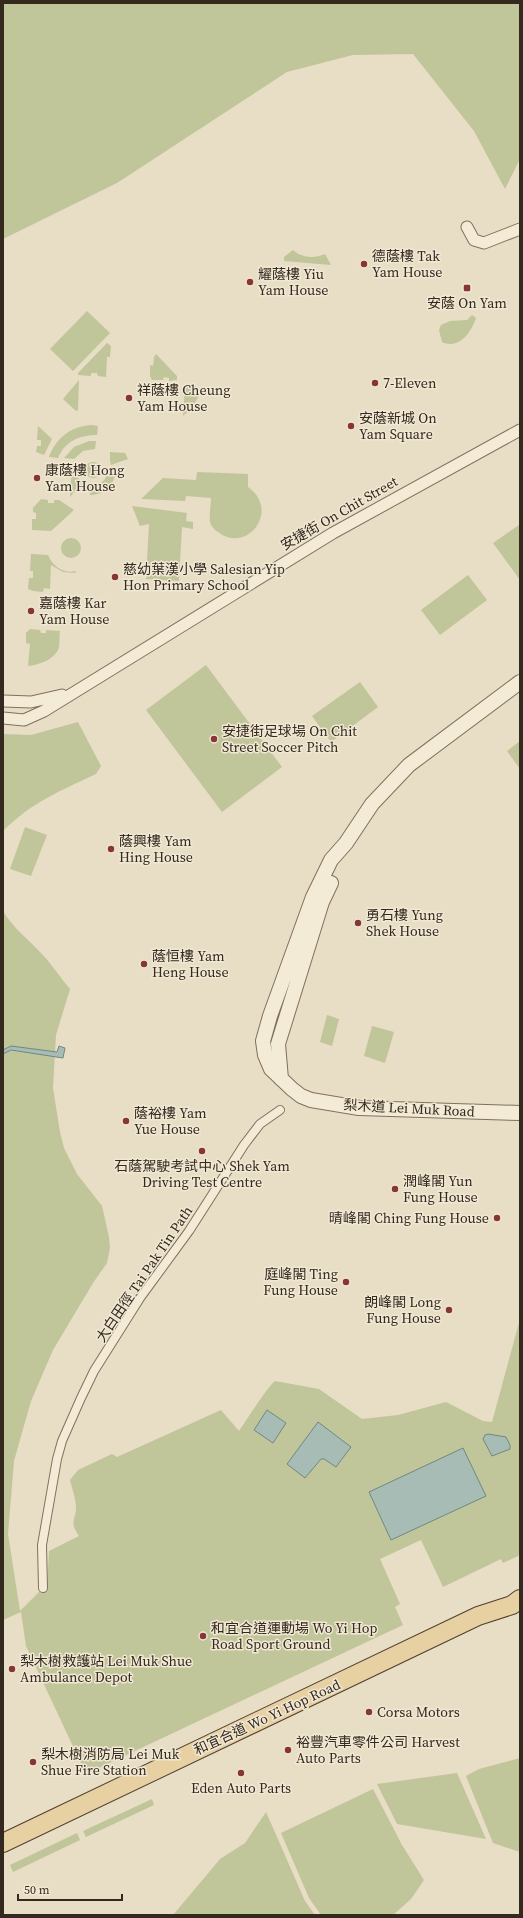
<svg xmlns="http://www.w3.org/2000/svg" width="523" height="1918" viewBox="0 0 523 1918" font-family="'Source Serif 4','Noto Sans TC',serif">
	<rect width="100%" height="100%" fill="#e8ddc5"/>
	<path fill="#c1c59a" d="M3,3H520V159L505,189L474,131L413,54L353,55L287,72L117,183L3,239Z
		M293,250C302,258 314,259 325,254L331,265L284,261V257Z
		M87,311L110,333L73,371L50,349Z
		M472,315L476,318C471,332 460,350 442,342L439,330L441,325L450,321L467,320Z
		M107,343L111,346L110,357H107L106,377L98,376L97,373H91V376L78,375V373Z
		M156,354L177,376V380L169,381V378L164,377L163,380H152L150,376V365L153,366L154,357Z
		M79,380L78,410L76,411L63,399Z
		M185,385H194L202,391L191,409L183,416Z
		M92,425L98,426L97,435C80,435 65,441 58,458L49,457C56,438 71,426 92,425Z
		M38,426L52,439L44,455L36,452L37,446H41V440H37Z
		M89,441H96L95,449L83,451L74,459L64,458L74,447Z
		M110,452L125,453L128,459L111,465L110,460Z
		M85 470a8 8 0 1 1 16 0a8 8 0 1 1-16 0Z
		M72,465H76L75,474L82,483L70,497Z
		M108,471H116C114,485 105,495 90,495V487C100,485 106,481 108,471Z
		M197,472L248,474V487C281,510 247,555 218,532C215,530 211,526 210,522C209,515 211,505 211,498L186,496L185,501L141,499L163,478L196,480Z
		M41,499L48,500V503H54V500H59L74,510L51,531L32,530V519H36V513L33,512V508Z
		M132,506L187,513L186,521L193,522V529L182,527L179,581L146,579L149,524L140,526Z
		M519,525L520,527V580L493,543Z
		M61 548a10 10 0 1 1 20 0a10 10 0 1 1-20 0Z
		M31,554L48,555C53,567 64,574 76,571L75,573L63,572L51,565L50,589L44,588L43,592L33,591L28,589L29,578H33V571H30Z
		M468,575L487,600L440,635L421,610Z
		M30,629L40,630L41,633H46V630L60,631C59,636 60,643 59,647C56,659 39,665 28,666L30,644L26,643V633Z
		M206,665L282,767L222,812L146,710Z
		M360,682L378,707L331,742L312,716Z
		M78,722L101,766L96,774C60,791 32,802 3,831V734L31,735Z
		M520,741V769L507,751Z
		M25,827L47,835L31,876L10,869Z
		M3,911C13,928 27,938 40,952C51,963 60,977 70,989L56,1035L53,1088L60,1132L64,1148L77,1174L102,1206L109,1237L110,1248L107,1263L93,1283L53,1350L31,1401L14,1461L8,1534L20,1611L42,1589H47L49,1551L79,1536C68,1521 77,1519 76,1505C75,1497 72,1488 70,1480L78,1470L112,1454L117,1457L221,1410L239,1431C246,1421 268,1386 275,1381L319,1389L362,1419L398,1415L446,1402L483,1421L492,1422L520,1319V1555L503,1563L501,1559L443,1587L421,1540L380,1559L400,1604L395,1607L403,1625L86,1774L26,1646L21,1612L3,1620Z
		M327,1015L339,1019L332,1046L320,1042Z
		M372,1026L394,1032L385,1063L364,1056Z
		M520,1758V1852L493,1843L466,1776L479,1769Z
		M457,1773L486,1839L397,1824L377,1784Z
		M373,1789L402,1845L424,1880L411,1899L393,1915H321L309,1898L281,1833Z
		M152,1799L154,1805L86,1837L83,1831Z
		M266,1812L305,1901L315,1915H173L220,1859L245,1843Z
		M77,1833L80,1840L13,1872L10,1865Z"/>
	<path fill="#a6bcb5" stroke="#6e8982" d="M11,1046L57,1052L59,1046L65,1048L63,1058L11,1050L3,1054V1050Z
		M267,1410L286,1423L273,1443L254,1430Z
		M318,1422L351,1447L336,1467L324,1459H321L305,1478L287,1464Z
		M488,1434L506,1437L510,1445V1449L492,1456L483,1439L485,1435Z
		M463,1448L486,1496L391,1540L369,1492Z"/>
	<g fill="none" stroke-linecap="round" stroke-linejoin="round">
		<g stroke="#81705d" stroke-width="10">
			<path id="pedestrian" d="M43,1588L42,1545L57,1459L62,1441L81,1398L94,1371L140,1298L189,1231L244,1145L260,1124L280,1110"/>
		</g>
		<g stroke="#81705d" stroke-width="13">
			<path id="minor" d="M467,227L474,240L484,243L520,229
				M3,701L31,702L62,695
				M3,718L24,720L44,711L333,533L520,430"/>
		</g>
		<g stroke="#81705d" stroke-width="16">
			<path id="tertiary" d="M520,682L409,765L372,804L346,843L331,860L313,897L270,1016L263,1041L265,1055L271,1069L292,1089L301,1096L311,1100L359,1108L520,1113
				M281,1079L278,1044L322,902L331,883"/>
		</g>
		<g stroke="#4f3f31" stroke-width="20">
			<path id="primary" d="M3,1843L478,1616L512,1605L520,1599"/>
		</g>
		<use href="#pedestrian" stroke="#f4ebd7" stroke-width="8"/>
		<use href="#minor" stroke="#f4ebd7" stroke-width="11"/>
		<use href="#tertiary" stroke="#f4ebd7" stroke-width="14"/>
		<use href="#primary" stroke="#e7d0a2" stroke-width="18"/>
	</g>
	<g fill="#883537" stroke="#f1e8d4" stroke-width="1.5">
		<circle cx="364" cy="264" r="4"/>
		<circle cx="250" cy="282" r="4"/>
		<rect x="463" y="284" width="8" height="8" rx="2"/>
		<circle cx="375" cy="383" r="4"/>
		<circle cx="129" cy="398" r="4"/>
		<circle cx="351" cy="426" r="4"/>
		<circle cx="37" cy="478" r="4"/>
		<circle cx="115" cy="577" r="4"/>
		<circle cx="31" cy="611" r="4"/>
		<circle cx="214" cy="739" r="4"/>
		<circle cx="111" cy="849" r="4"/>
		<circle cx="358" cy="923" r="4"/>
		<circle cx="144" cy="964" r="4"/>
		<circle cx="126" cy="1121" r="4"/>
		<circle cx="202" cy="1151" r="4"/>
		<circle cx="395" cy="1189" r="4"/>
		<circle cx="497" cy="1218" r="4"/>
		<circle cx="346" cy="1282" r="4"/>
		<circle cx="449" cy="1310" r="4"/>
		<circle cx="203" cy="1636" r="4"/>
		<circle cx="12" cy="1669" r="4"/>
		<circle cx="369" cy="1712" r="4"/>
		<circle cx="288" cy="1750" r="4"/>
		<circle cx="33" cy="1762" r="4"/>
		<circle cx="241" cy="1773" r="4"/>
	</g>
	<g text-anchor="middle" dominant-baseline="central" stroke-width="3" stroke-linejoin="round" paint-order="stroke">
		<g font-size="14" fill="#33291f" stroke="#f1e8d4" text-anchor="start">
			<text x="372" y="256">德蔭樓 Tak<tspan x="372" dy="16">Yam House</tspan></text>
			<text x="258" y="274">耀蔭樓 Yiu<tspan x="258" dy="16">Yam House</tspan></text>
			<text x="467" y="303" text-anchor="middle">安蔭 On Yam</text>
			<text x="383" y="383">7-Eleven</text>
			<text x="137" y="390">祥蔭樓 Cheung<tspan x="137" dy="16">Yam House</tspan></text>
			<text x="359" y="418">安蔭新城 On<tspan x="359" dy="16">Yam Square</tspan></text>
			<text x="45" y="470">康蔭樓 Hong<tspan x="45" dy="16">Yam House</tspan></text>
			<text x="123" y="569">慈幼葉漢小學 Salesian Yip<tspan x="123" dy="16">Hon Primary School</tspan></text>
			<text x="39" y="603">嘉蔭樓 Kar<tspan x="39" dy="16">Yam House</tspan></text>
			<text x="222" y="731">安捷街足球場 On Chit<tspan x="222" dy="16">Street Soccer Pitch</tspan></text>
			<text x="119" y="841">蔭興樓 Yam<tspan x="119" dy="16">Hing House</tspan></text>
			<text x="366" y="915">勇石樓 Yung<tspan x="366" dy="16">Shek House</tspan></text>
			<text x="152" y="956">蔭恒樓 Yam<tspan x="152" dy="16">Heng House</tspan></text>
			<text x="134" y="1113">蔭裕樓 Yam<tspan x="134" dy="16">Yue House</tspan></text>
			<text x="202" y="1166" text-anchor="middle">石蔭駕駛考試中心 Shek Yam<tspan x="202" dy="16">Driving Test Centre</tspan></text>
			<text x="403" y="1181">潤峰閣 Yun<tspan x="403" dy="16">Fung House</tspan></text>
			<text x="489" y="1218" text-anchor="end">晴峰閣 Ching Fung House</text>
			<text x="338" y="1274" text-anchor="end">庭峰閣 Ting<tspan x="338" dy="16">Fung House</tspan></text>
			<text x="441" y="1302" text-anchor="end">朗峰閣 Long<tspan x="441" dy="16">Fung House</tspan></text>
			<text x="211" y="1628">和宜合道運動場 Wo Yi Hop<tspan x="211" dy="16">Road Sport Ground</tspan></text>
			<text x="20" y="1661">梨木樹救護站 Lei Muk Shue<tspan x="20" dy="16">Ambulance Depot</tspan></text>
			<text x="377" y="1712">Corsa Motors</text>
			<text x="296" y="1742">裕豐汽車零件公司 Harvest<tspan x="296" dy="16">Auto Parts</tspan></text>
			<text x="41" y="1754">梨木樹消防局 Lei Muk<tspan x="41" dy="16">Shue Fire Station</tspan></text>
			<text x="241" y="1788" text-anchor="middle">Eden Auto Parts</text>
		</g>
		<g font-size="14" fill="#33291f" stroke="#f1e8d4">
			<text transform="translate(339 513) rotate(-30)">安捷街 On Chit Street</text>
			<text transform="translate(409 1108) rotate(3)">梨木道 Lei Muk Road</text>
			<text transform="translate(144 1274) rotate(-56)">大白田徑 Tai Pak Tin Path</text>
			<text transform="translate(267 1717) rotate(-25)">和宜合道 Wo Yi Hop Road</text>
		</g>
	</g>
	<rect width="523" height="1918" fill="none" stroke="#33291f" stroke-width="8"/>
	<path d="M18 1894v6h104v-6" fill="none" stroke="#33291f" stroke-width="2"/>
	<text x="24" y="1894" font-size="12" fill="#33291f" stroke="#f1e8d4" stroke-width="3" paint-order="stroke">50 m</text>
</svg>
